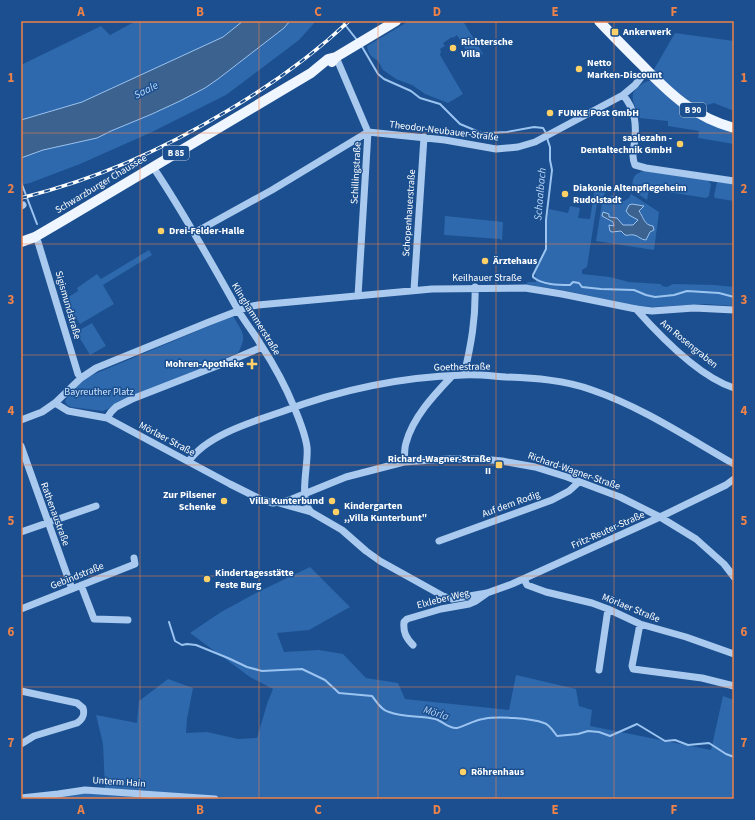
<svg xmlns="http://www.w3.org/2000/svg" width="755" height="820" viewBox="0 0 755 820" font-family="'Source Sans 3',sans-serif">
	<rect width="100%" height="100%" fill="#1b4f8f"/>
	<path fill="#2e69ad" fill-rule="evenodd" d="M136,21H243L223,37L82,102L21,120V65L101,26L110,35Z
		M290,21H316L299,40L226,95L152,132L80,164L30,183L21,185V158L43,150L97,138L111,131L152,114L180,101L205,88L218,79L284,28Z
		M409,21H463L483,54L478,56L466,50L464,47L466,45L463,39L460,40L457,35L453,38L452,37L443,43L445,46L440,49L441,52L440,55L463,94L448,103L425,94L412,85L396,79L383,70L378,61L371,56L368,51L367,46Z
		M675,33L734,41V111L714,103L696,108L672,90L653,71Z
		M648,81H652L734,131V144L698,138L699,131L668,126V121L639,118C637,107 627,97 637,88C641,85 644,82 648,81Z
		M644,171L708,180L711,184L709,196L706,198L649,189L647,200L632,190C633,179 632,174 644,171Z
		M717,182L734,184V201L715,198L714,196Z
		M595,188L606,190L604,195L601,198L597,203L587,267L582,270V274L610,277L629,282L661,284L662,286L667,287L673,284L715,285L734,287V306L704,304L653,307L637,306L563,290L525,285L528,282H536L535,272L546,249V224L549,209L568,213L570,206L580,208L578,218L590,219Z
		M631,194L659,212L654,250L596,241L602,203L604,199L613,195L617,200L624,201L629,198ZM639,210V211L645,222L652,231L648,235L646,240C641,240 639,236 634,235C631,234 628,236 625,235C621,231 617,230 613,226H614L613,222L606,219L609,214V217L617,218L623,225H633L638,222V220L629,215L626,211Z
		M445,216L503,222L502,241L500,239L444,235Z
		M149,250L152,255L103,285L114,304L80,324L64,300L78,291L77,288L97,274L101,279Z
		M233,316C242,332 248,335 238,353L103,411L71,407L67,405L65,401L67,397L85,378Z
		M92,323L106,346L90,355L76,332Z
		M310,567L350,607L309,630L277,633L284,652L319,650L343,654L366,678L398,683L405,699L509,710L516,675L576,689L579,706L592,710L590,726L711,750L723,696L734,700V799H235L193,794L105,788L103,744L96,715L137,723L139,701L168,679L193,688L187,719L186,733L207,732L238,739L257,738L268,701L273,689L250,677L190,633L221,612L258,592Z
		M89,791L195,799H35Z"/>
	<path fill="#3c6290" stroke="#9cc4f0" d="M243,21H290L284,28L218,79L205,88L180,101L152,114L111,131L97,138L43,150L21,158V120L82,102L223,37Z
		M632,204L644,206L639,211C644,218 644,225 653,226L654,230L650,232L646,240C641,240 639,236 634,235C631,234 628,236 625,235L621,231L612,232L610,231L609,226V225L614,226L613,222L602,216L603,212L609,214V217L617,218L623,225H633L638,220L629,215L626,211L629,205Z"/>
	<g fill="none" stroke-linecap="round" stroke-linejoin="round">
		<path stroke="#9cc4f0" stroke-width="2" d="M342,21L357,40
			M361,45L378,74L384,79L411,91L420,98L440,104L460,124L472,129L481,133H488L507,132L534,127L543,128L546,133
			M547,138L550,147V160L552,170L546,220V249L533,275V277C542,285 559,285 570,285L573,282L579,283L582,287L601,289L634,290L646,295L655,297L674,295L687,291L719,293L734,297
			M21,182L37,224
			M169,622L175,641L182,645L187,644L196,645L228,658L247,667L262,671L302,669L325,680L339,693L372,696C377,702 381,710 389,712C404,718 420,715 435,719C443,721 448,729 457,728C466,726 474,720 483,719C497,716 531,718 544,723C549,724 554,732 557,736L578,734L588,731L599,732L610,736L637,724L665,741L675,740L688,745L709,743L726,754L734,757"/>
		<path stroke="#a9c9ee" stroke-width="7" d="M336,57L368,132L358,296
			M623,95C636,110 637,127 634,146C633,153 632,158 635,165L646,168L734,181
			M153,167C184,213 211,262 238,310C245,322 254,333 261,345C274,365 285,385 294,407C299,419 305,433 307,447C309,465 298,498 311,512L342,530L366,551L380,561L443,596L452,599L487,593L512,584L660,517L726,485L734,479
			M21,206L23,205
			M194,233L272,190L368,132L445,140L496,149L518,147L535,142L623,95L635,85L647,70
			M35,237L38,242L78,374L81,378
			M414,290L424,137
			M636,309C659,335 700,377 734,388
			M464,375C471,345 476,318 475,287
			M55,403L68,411L107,418L230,484L262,500L273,503L287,501L346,477L404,462L447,459H481L502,461L535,467L567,477L620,497L660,517L696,539L724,564L734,577
			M107,418L111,412L116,407L132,399L227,362L262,347
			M21,420L42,412L55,403L81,378L96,368L209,322L248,307L258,305L432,289L525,288L562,294L636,309L652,311L694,308L734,310
			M21,446L72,589
			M189,461C207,435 252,422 281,412C339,390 401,377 463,375C477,374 492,376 506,377C534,378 565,380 592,390C642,407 688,438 734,464
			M404,462C405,456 404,449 406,443C413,417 434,395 452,376
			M279,503L311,512
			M21,532L96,506
			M439,541L552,500L569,491L579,482
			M524,579L527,585L546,592L592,603L608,609L640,624L686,637L734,654
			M81,585L94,619L128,620
			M21,609L135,564L134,558
			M640,624L632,666L633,669L702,678L734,686
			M413,645C406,638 403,632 404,622L407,619L441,609L469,604L476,601L486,594
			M599,670L608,609
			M21,691L77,703L83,708C85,715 83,719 77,723L34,736L21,744
			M21,798L58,794L85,790L215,799"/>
		<path stroke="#f0f6ff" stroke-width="10" d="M599,21C613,36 627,50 642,65C670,94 694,117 734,128
			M332,62L336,57L396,21
			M21,242L35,237L64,220L311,73L328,59L336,57"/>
		<g stroke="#fff" stroke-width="3.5">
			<path id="rail" d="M21,198C97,179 160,151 227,111C271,85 312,56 349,21"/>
		</g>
		<use href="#rail" stroke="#1b4f8f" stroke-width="2" stroke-dasharray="6" stroke-linecap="butt"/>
	</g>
	<path fill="none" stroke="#ee8249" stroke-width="1" stroke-opacity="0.55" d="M140,21V799M259,21V799M378,21V799M496,21V799M614,21V799M21,133H734M21,244H734M21,355H734M21,465H734M21,576H734M21,687H734"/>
	<g fill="#ffd166" stroke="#1b4f8f" stroke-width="1.5">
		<rect x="611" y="28" width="8" height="8" rx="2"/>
		<circle cx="453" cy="48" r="4"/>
		<circle cx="579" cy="69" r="4"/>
		<circle cx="550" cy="113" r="4"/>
		<circle cx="680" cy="144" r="4"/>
		<circle cx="565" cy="194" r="4"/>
		<circle cx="161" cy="231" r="4"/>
		<circle cx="485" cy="261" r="4"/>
		<path d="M250 358h4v4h4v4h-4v4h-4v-4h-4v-4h4z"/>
		<rect x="495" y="461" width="8" height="8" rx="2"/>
		<circle cx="224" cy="501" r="4"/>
		<circle cx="332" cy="501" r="4"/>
		<circle cx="336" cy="512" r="4"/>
		<circle cx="207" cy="579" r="4"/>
		<circle cx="463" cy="772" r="4"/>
	</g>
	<g text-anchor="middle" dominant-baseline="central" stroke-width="3" stroke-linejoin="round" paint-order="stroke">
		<g fill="#1b4f8f" stroke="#bbcadd" stroke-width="1">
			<rect x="680" y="103" width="26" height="14" rx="3"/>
			<rect x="163" y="146" width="26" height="14" rx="3"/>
		</g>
		<g font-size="9" font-weight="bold" fill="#fff">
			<text x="693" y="110">B 90</text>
			<text x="176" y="153">B 85</text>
		</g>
		<g font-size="10" font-weight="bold" fill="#fff" stroke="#1b4f8f" text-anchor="start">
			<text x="623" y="32">Ankerwerk</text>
			<text x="461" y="42">Richtersche<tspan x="461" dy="12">Villa</tspan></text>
			<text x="587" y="63">Netto<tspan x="587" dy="12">Marken-Discount</tspan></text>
			<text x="558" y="113">FUNKE Post GmbH</text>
			<text x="672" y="138" text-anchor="end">saalezahn -<tspan x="672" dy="12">Dentaltechnik GmbH</tspan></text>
			<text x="573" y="188">Diakonie Altenpflegeheim<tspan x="573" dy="12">Rudolstadt</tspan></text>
			<text x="169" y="231">Drei-Felder-Halle</text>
			<text x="493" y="261">Ärztehaus</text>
			<text x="244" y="364" text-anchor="end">Mohren-Apotheke</text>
			<text x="491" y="459" text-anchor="end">Richard-Wagner-Straße<tspan x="491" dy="12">II</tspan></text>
			<text x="216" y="495" text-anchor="end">Zur Pilsener<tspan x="216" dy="12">Schenke</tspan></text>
			<text x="324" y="501" text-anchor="end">Villa Kunterbund</text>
			<text x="344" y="506">Kindergarten<tspan x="344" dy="12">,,Villa Kunterbunt"</tspan></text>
			<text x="215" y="573">Kindertagesstätte<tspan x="215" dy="12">Feste Burg</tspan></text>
			<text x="471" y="772">Röhrenhaus</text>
		</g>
		<g font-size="10" fill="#fff" stroke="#1b4f8f">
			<text transform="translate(444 131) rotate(7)">Theodor-Neubauer-Straße</text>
			<text transform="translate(356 173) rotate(-87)">Schillingstraße</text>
			<text transform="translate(101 184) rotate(-31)">Schwarzburger Chaussee</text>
			<text transform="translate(409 213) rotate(-86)">Schopenhauerstraße</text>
			<text x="487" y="278">Keilhauer Straße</text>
			<text transform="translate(68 305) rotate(74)">Sigismundstraße</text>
			<text transform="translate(256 319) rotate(58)">Klinghammerstraße</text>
			<text transform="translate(689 344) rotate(39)">Am Rosengraben</text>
			<text transform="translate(462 367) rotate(-1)">Goethestraße</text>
			<text transform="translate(167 439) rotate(28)">Mörlaer Straße</text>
			<text transform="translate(574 471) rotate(19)">Richard-Wagner-Straße</text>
			<text transform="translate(511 504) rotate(-20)">Auf dem Rodig</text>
			<text transform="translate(55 514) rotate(70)">Rathenaustraße</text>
			<text transform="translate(608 530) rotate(-24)">Fritz-Reuter-Straße</text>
			<text transform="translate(77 576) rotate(-22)">Gebindstraße</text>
			<text transform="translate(443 599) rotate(-14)">Elxleber Weg</text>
			<text transform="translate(631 608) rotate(22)">Mörlaer Straße</text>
			<text transform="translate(119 782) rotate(4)">Unterm Hain</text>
		</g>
		<g font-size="10" fill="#cfe3fa" stroke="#1b4f8f">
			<text x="99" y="392">Bayreuther Platz</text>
		</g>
		<g font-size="11" font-style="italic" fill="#b5d3f5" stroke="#1b4f8f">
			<text transform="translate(146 90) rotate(-27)">Saale</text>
			<text transform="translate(540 194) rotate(-85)">Schaalbach</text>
			<text transform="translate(436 713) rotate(17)">Mörla</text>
		</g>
	</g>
	<rect width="755" height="820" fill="none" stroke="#1b4f8f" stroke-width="44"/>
	<rect x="22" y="22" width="711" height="776" fill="none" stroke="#ee8249" stroke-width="1.5"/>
	<g font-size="13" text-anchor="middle" font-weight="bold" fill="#ee8249">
		<text x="81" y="16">A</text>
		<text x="200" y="16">B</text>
		<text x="318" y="16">C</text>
		<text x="437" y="16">D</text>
		<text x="555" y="16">E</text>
		<text x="674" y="16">F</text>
		<text x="11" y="82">1</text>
		<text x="744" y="82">1</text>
		<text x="11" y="193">2</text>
		<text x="744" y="193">2</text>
		<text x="11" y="304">3</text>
		<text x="744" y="304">3</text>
		<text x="11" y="415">4</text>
		<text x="744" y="415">4</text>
		<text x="11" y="525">5</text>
		<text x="744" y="525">5</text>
		<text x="11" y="636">6</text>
		<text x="744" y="636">6</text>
		<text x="11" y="747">7</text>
		<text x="744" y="747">7</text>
		<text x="81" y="814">A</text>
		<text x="200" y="814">B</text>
		<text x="318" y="814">C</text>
		<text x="437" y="814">D</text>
		<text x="555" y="814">E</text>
		<text x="674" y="814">F</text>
	</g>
</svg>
